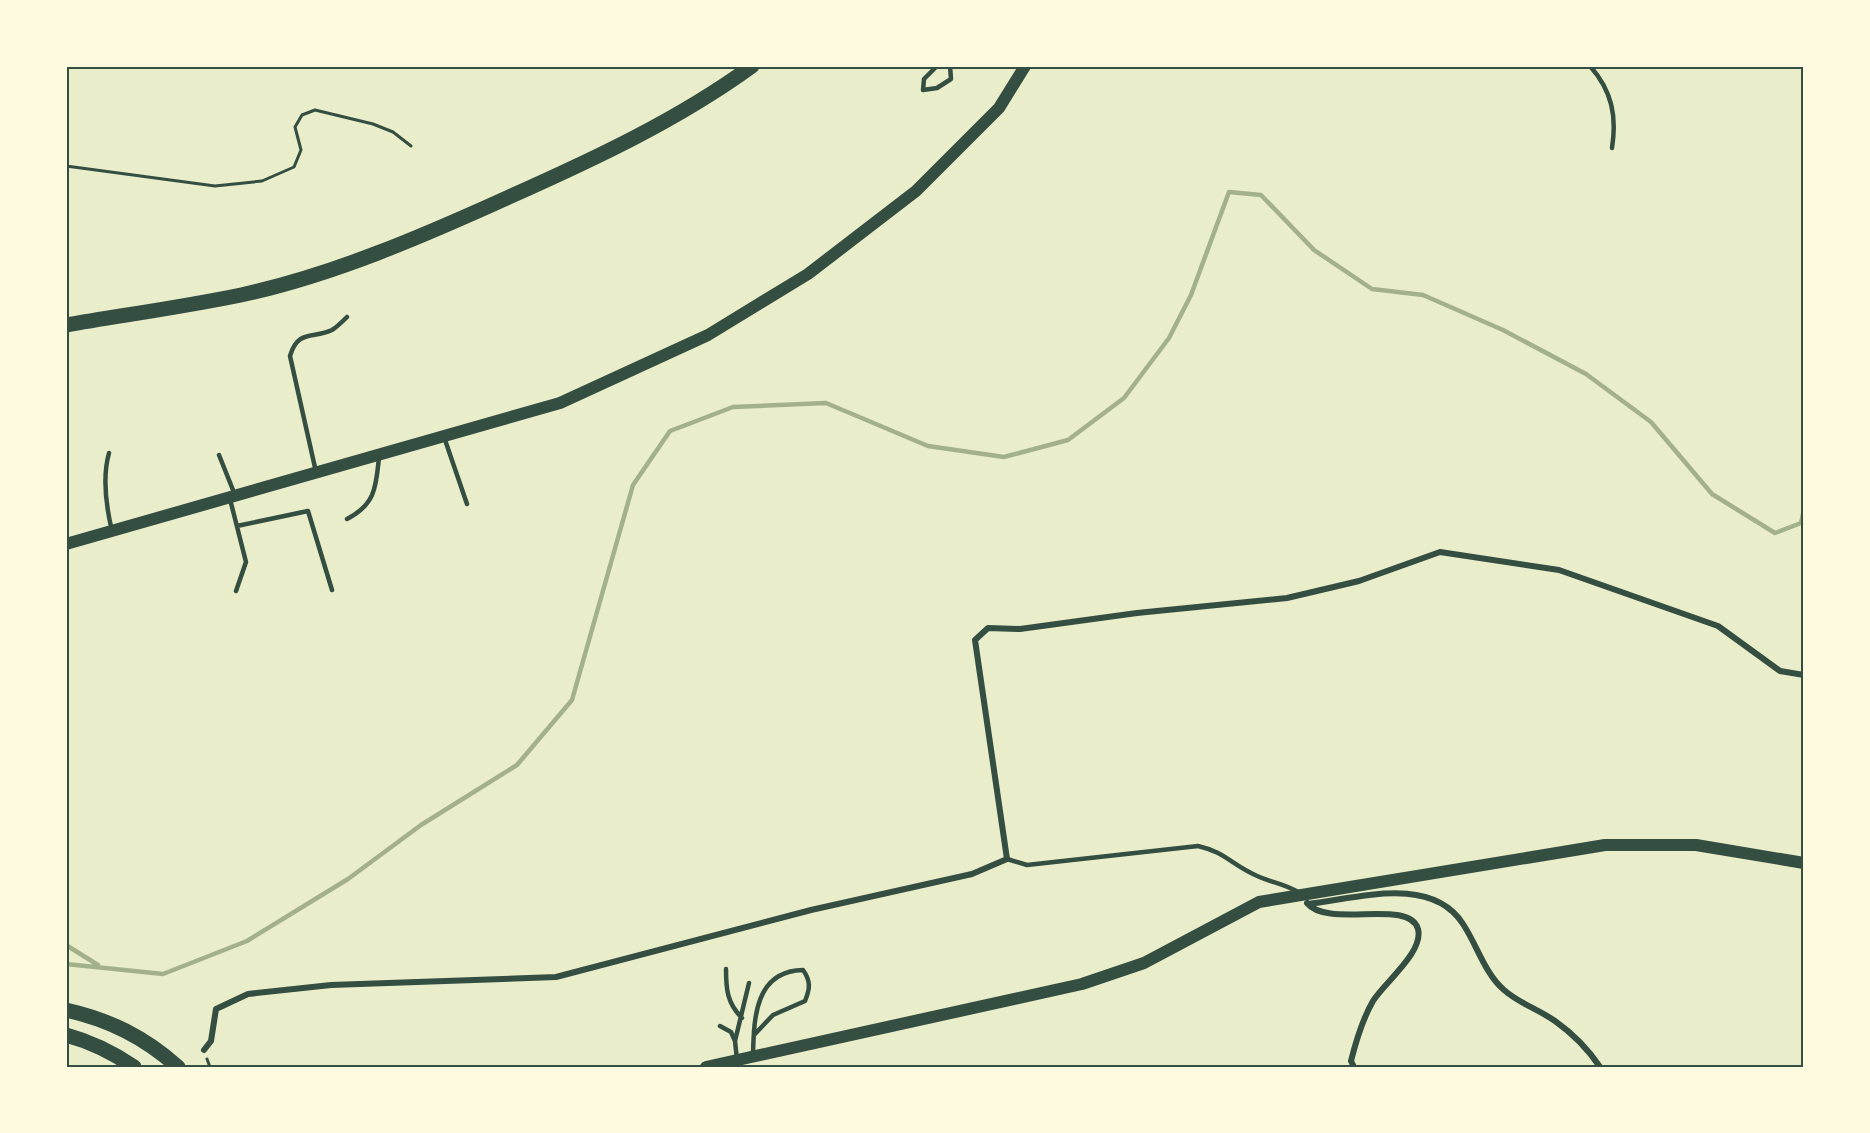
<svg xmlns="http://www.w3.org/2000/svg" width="1870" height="1133" viewBox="0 0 1870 1133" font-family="Rubik,sans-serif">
	<rect width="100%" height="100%" fill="#e9edc9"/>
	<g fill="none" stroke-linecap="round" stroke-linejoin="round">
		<path stroke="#a3b18a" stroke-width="4.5" d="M66,945L98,965
			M66,964L163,974L247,941L348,879L421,825L517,765L572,700L633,485L670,431L733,407L826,403L928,446L1004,457L1068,440L1124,398L1169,338L1191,295L1229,192L1261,195L1314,250L1372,289L1423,295L1503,330L1586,374L1651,422L1712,494L1775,533L1801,523L1804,510"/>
		<path stroke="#344e41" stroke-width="3" d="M66,166L215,186L262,181L294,167L301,150L295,127L302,115L315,110L373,124L393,132L411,146
			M207,1059L210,1067"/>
		<path stroke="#344e41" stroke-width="4.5" d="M937,66L924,79L923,90L937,88L951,79L950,66
			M1590,66C1612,91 1617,116 1612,148
			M444,437L467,504
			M109,453C102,478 106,506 112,531
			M219,455L235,495
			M316,472L290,356C298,329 313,339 332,330C337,327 343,321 347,317
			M230,499L246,562L236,591
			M347,519C376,504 376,486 379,457
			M237,526L308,511L332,590
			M1007,859L1027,865L1198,846C1224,852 1230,863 1253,874C1268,882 1283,883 1298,892
			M726,969C726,989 727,1003 742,1018
			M720,1026L731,1032L735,1041
			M753,1054C754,1018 755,971 803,970C811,981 810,989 805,1001L773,1015L754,1035
			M737,1060L735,1041L749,983"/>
		<path stroke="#344e41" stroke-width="6" d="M1307,903C1328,929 1409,898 1418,929C1424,952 1385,982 1373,1001C1362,1020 1356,1041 1351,1061L1354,1067
			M1308,904C1355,899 1431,874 1463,924C1477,945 1485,974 1504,990C1520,1004 1538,1009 1555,1021C1572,1033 1588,1049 1600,1067
			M204,1050L211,1041L216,1009L248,994L331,985L556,977L811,910L972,874L1007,859L975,640L988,628L1020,629L1137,613L1287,598L1359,581L1440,552L1559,570L1718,626L1780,671L1804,675"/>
		<path stroke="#344e41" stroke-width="12" d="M66,544L560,403L708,335L808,274L916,191L999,108L1025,66
			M706,1067L1082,984L1144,963L1259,902L1605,845H1696L1804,863"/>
		<path stroke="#344e41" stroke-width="15" d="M66,325C124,315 183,307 241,295C333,275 423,236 509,197C592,160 678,120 752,66
			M66,1010C110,1020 144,1037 178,1067
			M66,1035C92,1042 112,1052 134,1067"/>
	</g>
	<rect width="1870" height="1133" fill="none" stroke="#fefae0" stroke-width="135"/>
	<rect x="68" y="68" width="1734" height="998" fill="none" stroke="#344e41" stroke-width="2"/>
</svg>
